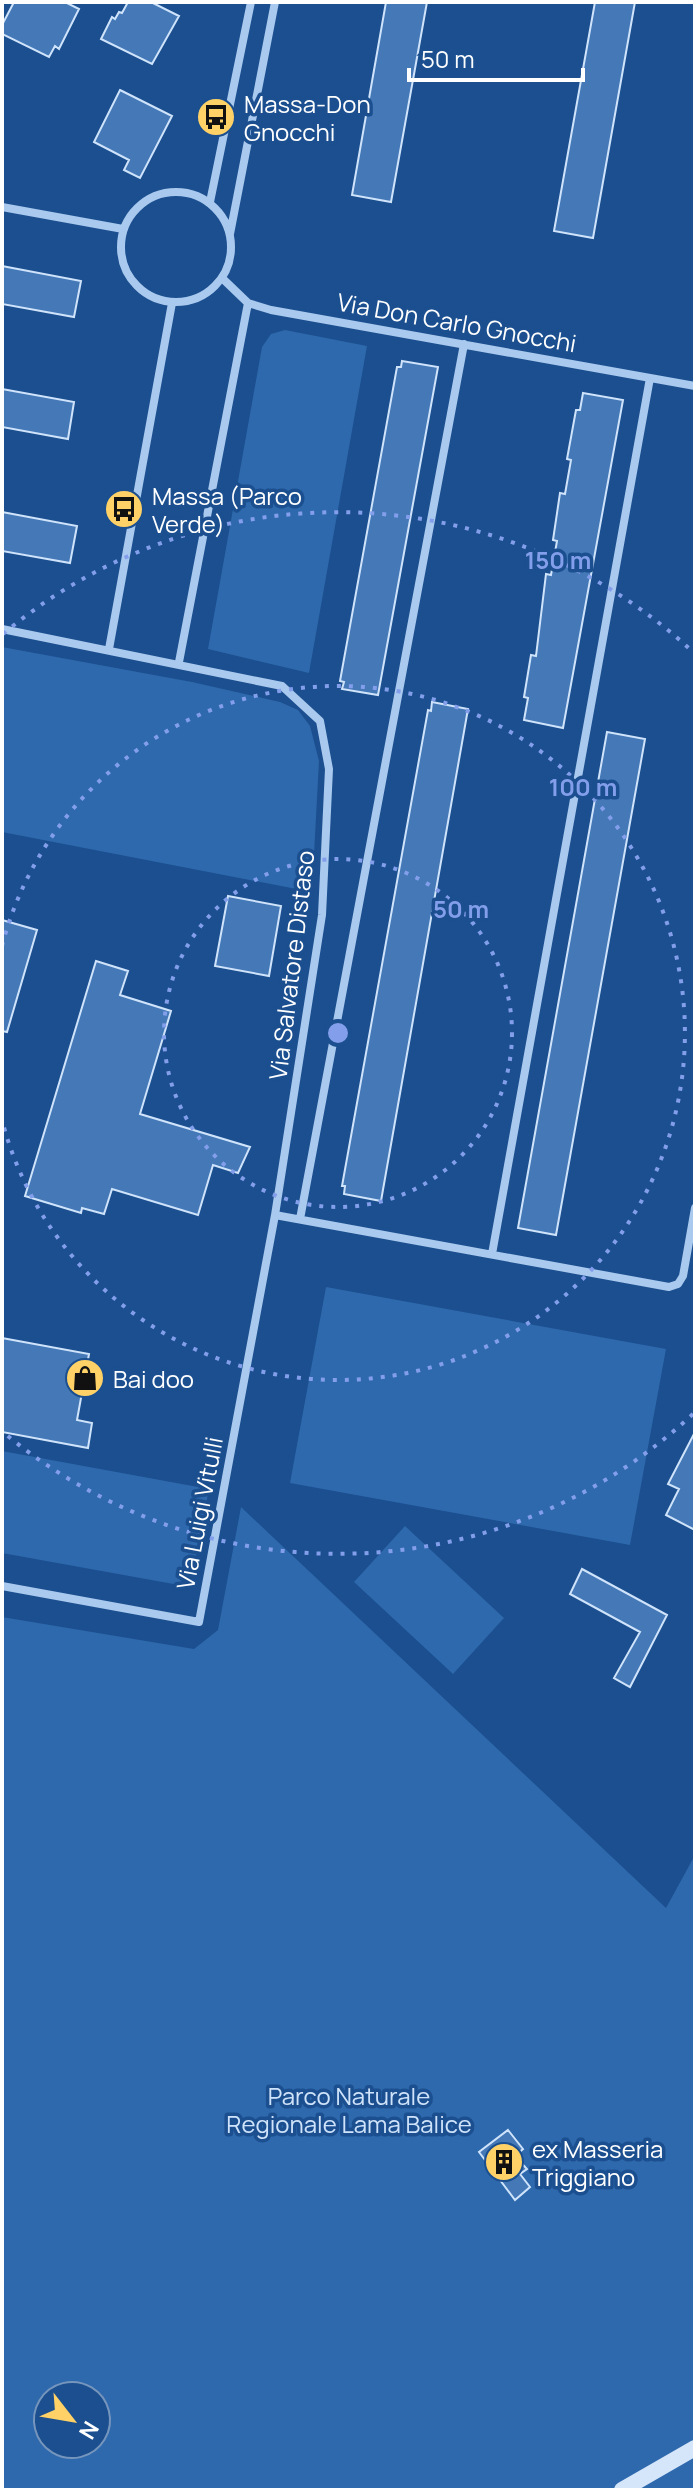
<svg xmlns="http://www.w3.org/2000/svg" width="697" height="2492" viewBox="0 0 697 2492" font-family="Manrope,sans-serif">
	<rect width="100%" height="100%" fill="#1b4f8f"/>
	<path fill="#2e69ad" fill-rule="evenodd" d="M285,330L367,346L309,673L208,649L262,347L271,334Z
		M2,647L192,682L280,702L298,710L310,726L319,761L312,892L2,832Z
		M326,1287L666,1349L630,1545L290,1483Z
		M2,1451L209,1489L190,1587L2,1553Z
		M241,1507L666,1908L695,1855V2490H2V1617L194,1649L218,1630ZM48,2396H96V2444H48Z
		M405,1526L504,1618L453,1674L354,1582Z"/>
	<path fill="#4478b7" stroke="#cfe3fa" stroke-width="2" d="M14,2H65L79,9L59,49L55,46L49,57L2,34V25Z
		M128,2H151L179,16L152,64L101,39L112,17L115,19L119,12L122,13Z
		M386,2H427L391,202L352,195Z
		M595,2H635L593,238L554,231Z
		M120,90L172,116L140,178L124,170L129,160L94,142Z
		M2,266L81,281L74,317L2,304Z
		M402,361L438,367L378,695L342,689L344,682L340,681L397,367H401Z
		M2,389L74,402L68,439L2,427Z
		M583,393L623,400L563,728L524,720L528,698L524,697L531,655L536,656L546,574L551,575L557,541L553,540L560,493L565,494L571,460L567,459L576,410H580Z
		M2,512L77,526L70,563L2,551Z
		M432,702L468,709L381,1201L344,1194L345,1186H342L428,710L431,711Z
		M607,732L645,739L556,1235L518,1228Z
		M228,896L281,906L269,976L215,966Z
		M2,920L37,930L7,1032L2,1031Z
		M96,961L128,971L120,995L171,1011L140,1114L250,1147L238,1173L213,1165L198,1215L112,1189L104,1214L82,1208L81,1213L25,1196Z
		M2,1338L89,1354L77,1420L92,1423L88,1448L2,1432Z
		M695,1432V1530L666,1515L679,1489L668,1484Z
		M582,1569L667,1615L630,1687L614,1678L640,1632L570,1594Z
		M508,2130L523,2149L515,2156L527,2169L520,2174L530,2187L515,2200L479,2152Z"/>
	<g fill="none" stroke-linecap="round" stroke-linejoin="round">
		<path stroke="#a9c9ee" stroke-width="8" d="M121 247a55 55 0 1 1 110 0a55 55 0 1 1-110 0Z
			M210,202L251,2
			M2,207L123,229
			M230,234L275,2
			M222,278L248,303L271,310L695,386
			M2,629L282,686L320,721L329,769L322,915L275,1215L199,1622L2,1586
			M109,649L172,303
			M179,662L248,303
			M275,1215L669,1287L678,1284L683,1276L695,1208
			M300,1219L464,344
			M492,1254L650,378"/>
		<path stroke="#d6e6fa" stroke-width="16" d="M622,2490L695,2448"/>
	</g>
	<g fill="none" stroke="#839eea" stroke-width="4" stroke-dasharray="4 8">
		<circle cx="338" cy="1033" r="174"/>
		<path d="M2 946A347 347 0 1 1 2 1120"/>
		<path d="M693 1414A521 521 0 0 1 3 1432M3 634A521 521 0 0 1 693 652"/>
	</g>
	<defs>
		<g id="bus-disc" transform="scale(2)"><circle r="9.5" fill="#ffd166" stroke="#1b4f8f"/><path d="M-5-6H5V4H4V6H2V4H-2V6H-4V4H-5ZM-3.5-4V0h7V-4ZM-3.5 1.2v1.5H-2V1.2ZM2 1.2v1.5H3.5V1.2Z" fill="#111"/></g>
		<g id="shop-disc" transform="scale(2)"><circle r="9.5" fill="#ffd166" stroke="#1b4f8f"/><path d="M-5-2.5h2.3a2.7 3.5 0 0 1 5.4 0H5L5.5 6h-11ZM-1.5-2.5h3a1.5 2.3 0 0 0-3 0Z" fill="#111"/></g>
		<g id="building-disc" transform="scale(2)"><circle r="9.5" fill="#ffd166" stroke="#1b4f8f"/><path d="M-4-6H4V6H1V3H-1V6H-4ZM-2.5-4.3h1.7v1.8h-1.7ZM.8-4.3h1.7v1.8H.8ZM-2.5-1h1.7V.8h-1.7ZM.8-1h1.7V.8H.8Z" fill="#111"/></g>
	</defs>
	<g fill-rule="evenodd">
		<use href="#bus-disc" x="216" y="117"/>
		<use href="#bus-disc" x="124" y="509"/>
		<use href="#shop-disc" x="85" y="1378"/>
		<use href="#building-disc" x="504" y="2162"/>
	</g>
	<g text-anchor="middle" dominant-baseline="central" stroke-width="7" stroke-linejoin="round" paint-order="stroke">
		<g font-size="24" fill="#fff" stroke="#1b4f8f" text-anchor="start">
			<text x="244" y="103">Massa-Don<tspan x="244" dy="28">Gnocchi</tspan></text>
			<text x="152" y="495">Massa (Parco<tspan x="152" dy="28">Verde)</tspan></text>
			<text x="113" y="1378">Bai doo</text>
			<text x="532" y="2148">ex Masseria<tspan x="532" dy="28">Triggiano</tspan></text>
		</g>
		<g font-size="24" fill="#fff" stroke="#1b4f8f">
			<text transform="translate(457 322) rotate(10)">Via Don Carlo Gnocchi</text>
			<text transform="translate(291 965) rotate(-83)">Via Salvatore Distaso</text>
			<text transform="translate(199 1513) rotate(-79)">Via Luigi Vitulli</text>
		</g>
		<g font-size="24" fill="#cfe3fa" stroke="#1b4f8f">
			<text x="349" y="2095">Parco Naturale<tspan x="349" dy="28">Regionale Lama Balice</tspan></text>
		</g>
	</g>
	<circle cx="338" cy="1033" r="12" fill="#839eea" stroke="#1b4f8f" stroke-width="4"/>
	<g font-size="24" text-anchor="middle" font-weight="bold" fill="#839eea" stroke="#1b4f8f" stroke-width="7" stroke-linejoin="round" paint-order="stroke">
		<text x="558" y="569">150 m</text>
		<text x="583" y="796">100 m</text>
		<text x="461" y="918">50 m</text>
	</g>
	<rect width="697" height="2492" fill="none" stroke="#ffffff" stroke-width="8"/>
	<g transform="translate(72 2420) rotate(121)"><circle r="38" fill="#1b4f8f" stroke="#7695bc" stroke-width="2"/>
	<path d="M0-6L14 30L0 20L-14 30Z" fill="#ffd166"/>
	<text y="-12" font-size="22" font-weight="bold" text-anchor="middle" fill="#ffffff">N</text>
	</g>
	<path d="M409 68v12h174v-12" fill="none" stroke="#ffffff" stroke-width="4"/>
	<text x="421" y="68" font-size="24" fill="#ffffff" stroke="#1b4f8f" stroke-width="6" paint-order="stroke">50 m</text>
</svg>
